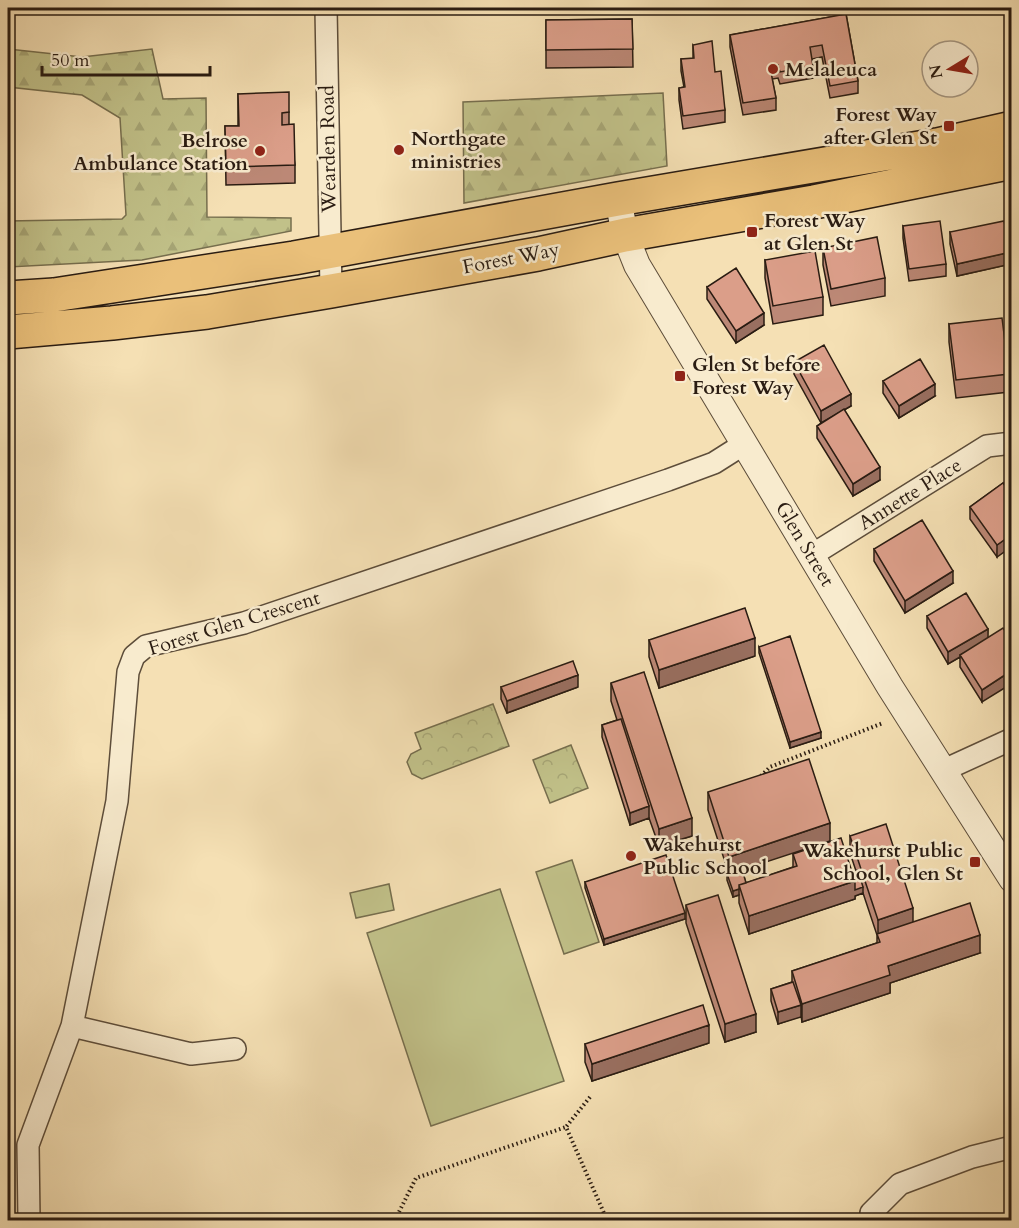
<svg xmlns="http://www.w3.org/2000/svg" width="1019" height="1228" viewBox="0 0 1019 1228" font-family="Cardo,serif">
	<defs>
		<pattern id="forest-firs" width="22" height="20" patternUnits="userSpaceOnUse" patternTransform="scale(1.5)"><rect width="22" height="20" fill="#c1c189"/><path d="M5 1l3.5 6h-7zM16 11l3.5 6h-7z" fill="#a6a575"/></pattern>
		<pattern id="park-crowns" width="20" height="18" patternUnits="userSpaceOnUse" patternTransform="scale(1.5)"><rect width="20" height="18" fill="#c1c189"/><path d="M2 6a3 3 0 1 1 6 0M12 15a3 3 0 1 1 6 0" fill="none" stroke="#a6a575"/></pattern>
	</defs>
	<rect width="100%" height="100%" fill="#f5e0b4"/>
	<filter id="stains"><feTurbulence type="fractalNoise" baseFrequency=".00333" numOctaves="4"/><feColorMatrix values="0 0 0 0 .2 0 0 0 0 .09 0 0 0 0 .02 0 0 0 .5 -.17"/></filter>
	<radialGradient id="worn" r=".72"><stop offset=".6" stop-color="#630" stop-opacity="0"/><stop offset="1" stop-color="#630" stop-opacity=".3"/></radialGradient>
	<path fill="url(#forest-firs)" stroke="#766e4e" stroke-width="1.5" d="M8,49L82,57L152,49L163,99L206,98L207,217L291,218V231L142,260L8,267V221L122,219L126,215L120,118L82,95L8,87Z
		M663,93L667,166L464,203L463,102Z
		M8,568L13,697L8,719Z"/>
	<path fill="url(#park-crowns)" stroke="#766e4e" stroke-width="1.5" d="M493,704L509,746L422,779L412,774L407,762L411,754L421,749L415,733Z
		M571,745L588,788L550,803L533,760Z"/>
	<path fill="#c1c189" stroke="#766e4e" stroke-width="1.5" d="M572,860L599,942L564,954L536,872Z
		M389,884L394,910L356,918L350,893Z
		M500,889L564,1081L431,1126L367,933Z"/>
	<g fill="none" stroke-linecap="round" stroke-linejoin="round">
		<g stroke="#5d4d3a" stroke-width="24">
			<path id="minor" d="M326,8L331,291
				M812,555L987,446L1012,443
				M942,771L1012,739
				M72,1026L191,1054L235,1049
				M871,1213L900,1184L972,1157L1012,1147
				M29,1220L28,1145L72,1026L117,801L128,672L134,656L146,646L244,623L668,480L714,463L744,444"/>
		</g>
		<g stroke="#5d4d3a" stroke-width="28">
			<path id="tertiary" d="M618,199L625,235L637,265L890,687L1012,879"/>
		</g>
		<g stroke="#2a1c12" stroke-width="36">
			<path id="primary" d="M8,298L54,295L294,258L618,199L937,145L1012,128
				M8,332L112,323L207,312L331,291L538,254L625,235L814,202L1012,162"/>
		</g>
		<path stroke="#2a1c12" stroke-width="4" stroke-dasharray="1.5 3" stroke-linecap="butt" d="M761,776L770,767L883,723
			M590,1097L566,1127L607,1220
			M395,1220L416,1178L566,1127"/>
		<use href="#minor" stroke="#f8ebce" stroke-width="21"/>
		<use href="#tertiary" stroke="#f8ebce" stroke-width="26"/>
		<use href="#primary" stroke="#eac07a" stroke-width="33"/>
	</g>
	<path fill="#bc8876" stroke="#2a1c12" stroke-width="1.5" d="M846,14L858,81V93L830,98L822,57L812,59L813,66V78L780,84L778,78L772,79L776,98V110L743,115L730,47V35Z
		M632,19L633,67L546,68V20Z
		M693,45L715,72L725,110V122L683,129L679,100V88L684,87L681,71V59H693Z
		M238,94L289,112V124L295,165V183L226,185L225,126H238Z
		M903,226L946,264V276L909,281L903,238Z
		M950,232L1011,264L957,276L950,244Z
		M823,248L885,278V296L831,306L823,265Z
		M765,260L823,297V315L773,324L765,278Z
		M707,287L764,325L736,343L707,299Z
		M949,324L1009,374V392L956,398L949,342Z
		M794,362L851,406L844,410L880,480L853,496L817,438V426L821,423L794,374Z
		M883,381L935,396L899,418L883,393Z
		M1003,483L997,557L970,519V507Z
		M874,549L953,583L905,613L874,561Z
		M927,616L988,629L982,702L960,667V657L948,664L927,628Z
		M649,640L755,656L659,688L649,657Z
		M759,647L821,738L790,748L759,653Z
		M611,683L692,836L659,846L649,818L630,825L602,737V725L617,720L611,701Z
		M501,687H578L507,713L501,699Z
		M708,792L742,870L746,883L793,867V854L852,872L856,871L850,853V836L913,922L980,953L890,983V993L802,1022L801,1016L778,1024L771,1001V989L792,982V971L877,943V935L863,893L855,896V899L749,934L739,903V895L733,897L727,880V874H729L708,810Z
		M585,882L685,919L604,945L585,888Z
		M686,905L756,1032L725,1042L686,923Z
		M709,1043L592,1081L585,1062V1044Z"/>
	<path fill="#996f60" stroke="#2a1c12" stroke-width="1.5" d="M1011,252V264L957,276V264Z
		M764,313V325L736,343V331Z
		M935,384V396L899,418V406Z
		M851,394V406L821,423V411Z
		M880,467V480L853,496V484Z
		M1011,535V547L997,557V545Z
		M953,571V583L905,613V601Z
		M988,629V641L960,655V657L948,664V652Z
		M755,638V656L659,688V670Z
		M1011,671V684L982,702V690Z
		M578,675V687L507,713V701Z
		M821,732V738L790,748V742Z
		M649,806V818L630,825V813Z
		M692,818V836L659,846V829Z
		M830,823V841L729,874V857Z
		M855,881L863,887V893L855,896V899L749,934V916Z
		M739,889V895L733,897V891Z
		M913,908V926L878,938V920Z
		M685,913V919L604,945V939Z
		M980,935V953L890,983V993L802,1022V1004L888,966Z
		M801,1005V1017L778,1024V1012Z
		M756,1014V1032L725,1042V1024Z
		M709,1025V1043L592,1081V1064Z"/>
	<path fill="#db9e89" stroke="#2a1c12" stroke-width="1.5" d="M846,14L858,81L830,86L822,45L810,47L813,66L780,72L778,65L770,67L776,98L743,103L730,35Z
		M632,19L633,49L546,50V20Z
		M712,41L715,72L721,71L725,110L683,116L679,88L685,87L681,59L694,58L693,45Z
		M289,92V112L282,113V125L294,124L295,165L226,167L225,126H239L238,94Z
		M940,221L946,264L909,269L903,226Z
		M1004,221L1011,252L957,264L950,232Z
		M877,237L885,278L831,289L823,248Z
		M815,251L823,297L773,306L765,260Z
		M736,268L764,313L736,331L707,287Z
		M1002,318L1009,374L956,380L949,324Z
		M824,345L851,394L821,411L794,362Z
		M920,359L935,384L899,406L883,381Z
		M844,409L880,467L853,484L817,426Z
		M1003,483L1011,494V535L997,545L970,507Z
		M922,520L953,571L905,601L874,549Z
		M966,593L988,629L948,652L927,616Z
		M745,608L755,638L659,670L649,640Z
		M1003,628L1011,640V671L982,690L960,655Z
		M790,636L821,732L790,742L759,647Z
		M573,661L578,675L507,701L501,687Z
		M644,672L692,818L659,829L611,683Z
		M621,719L649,806L630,813L602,725Z
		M809,759L830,823L729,857L708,792Z
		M886,824L913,908L878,920L850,836Z
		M841,838L855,881L749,916L739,885L797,866L793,854Z
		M666,855L685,913L604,939L585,882Z
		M742,869L746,883L739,885V889L733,891L727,874Z
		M858,870L863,887L855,890V881L852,872Z
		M718,895L756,1014L725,1024L686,905Z
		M970,903L980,935L888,966L890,975L802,1004L792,971L880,942L877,934Z
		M793,982L801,1005L778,1012L771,989Z
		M703,1005L709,1025L592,1064L585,1044Z"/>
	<g fill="#8f2418" stroke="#f8ebce" stroke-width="2">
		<circle cx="773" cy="69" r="6"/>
		<rect x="943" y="120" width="12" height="12" rx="3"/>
		<circle cx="399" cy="150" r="6"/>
		<circle cx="260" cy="151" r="6"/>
		<rect x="746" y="226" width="12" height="12" rx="3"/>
		<rect x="674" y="370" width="12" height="12" rx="3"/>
		<circle cx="631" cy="856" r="6"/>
		<rect x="969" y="856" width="12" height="12" rx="3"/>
	</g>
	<g text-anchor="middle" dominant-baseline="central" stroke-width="5" stroke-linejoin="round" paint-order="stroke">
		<g font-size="20" font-weight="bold" fill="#2a1c12" stroke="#f8ebce" text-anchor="start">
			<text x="785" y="69">Melaleuca</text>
			<text x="937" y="114" text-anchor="end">Forest Way<tspan x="937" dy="23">after Glen St</tspan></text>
			<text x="411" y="138">Northgate<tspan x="411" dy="23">ministries</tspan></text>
			<text x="248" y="140" text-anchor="end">Belrose<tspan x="248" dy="23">Ambulance Station</tspan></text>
			<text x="764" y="220">Forest Way<tspan x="764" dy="23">at Glen St</tspan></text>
			<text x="692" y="364">Glen St before<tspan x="692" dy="23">Forest Way</tspan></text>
			<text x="643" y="844">Wakehurst<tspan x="643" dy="23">Public School</tspan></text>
			<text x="963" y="850" text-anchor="end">Wakehurst Public<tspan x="963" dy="23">School, Glen St</tspan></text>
		</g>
		<g font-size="20" fill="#2a1c12" stroke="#f8ebce">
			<text transform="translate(328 149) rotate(-91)">Wearden Road</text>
			<text transform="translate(511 258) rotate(-11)">Forest Way</text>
			<text transform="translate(910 494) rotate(-32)">Annette Place</text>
			<text transform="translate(805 544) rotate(59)">Glen Street</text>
			<text transform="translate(234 623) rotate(-17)">Forest Glen Crescent</text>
		</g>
	</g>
	<rect width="1019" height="1228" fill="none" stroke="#f5e0b4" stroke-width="30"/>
	<rect x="9" y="9" width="1001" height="1210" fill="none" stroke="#2a1c12" stroke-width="3"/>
	<rect x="15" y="15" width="989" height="1198" fill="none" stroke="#2a1c12" stroke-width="1.5"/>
	<g transform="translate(950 69) rotate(259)"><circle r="28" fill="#f8ebce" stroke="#a69883" stroke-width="1.5"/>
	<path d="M0-4.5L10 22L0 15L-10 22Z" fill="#8f2418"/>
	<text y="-9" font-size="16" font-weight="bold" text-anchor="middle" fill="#2a1c12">N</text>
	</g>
	<path d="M42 66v9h168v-9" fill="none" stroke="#2a1c12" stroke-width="3"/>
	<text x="51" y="66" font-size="18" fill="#2a1c12" stroke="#f8ebce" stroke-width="4.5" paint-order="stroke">50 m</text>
	<rect width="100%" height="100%" filter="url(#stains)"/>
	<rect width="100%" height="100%" fill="url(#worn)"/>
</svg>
